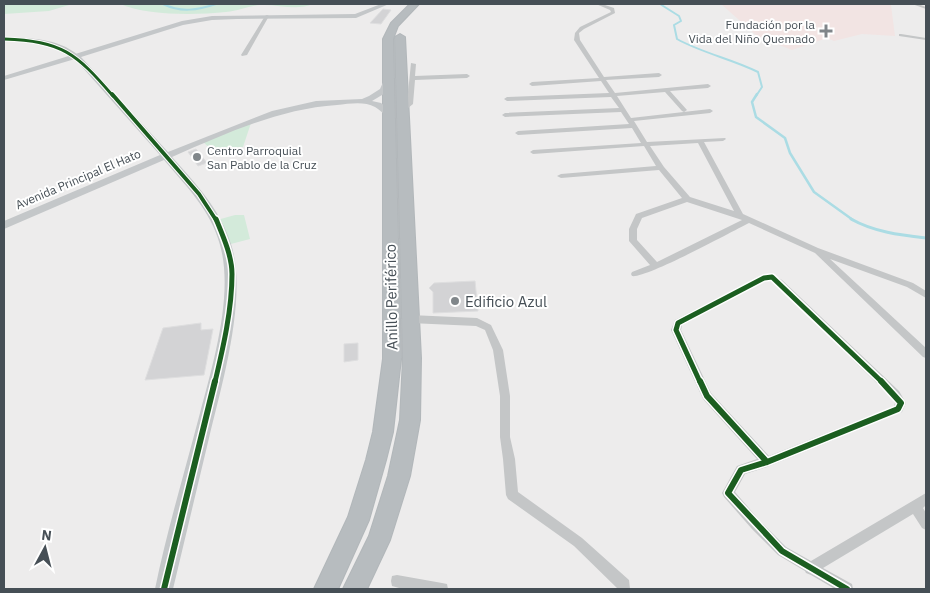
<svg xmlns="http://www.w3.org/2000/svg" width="930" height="593" viewBox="0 0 930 593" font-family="'IBM Plex Sans',sans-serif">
	<rect width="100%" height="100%" fill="#edecec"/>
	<path fill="#f2e4e3" d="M721,4H882L891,5L895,36L862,34L834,41L827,38L792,50L757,36Z"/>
	<path fill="#d3eada" d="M4,4H68L69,5L49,11L4,14Z
		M120,4H313C296,11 278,4 260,5C249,6 238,11 226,12C196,15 148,16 120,4Z
		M251,123L243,147L212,150L202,141Z
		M235,215H244L250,239L227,245L217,220Z"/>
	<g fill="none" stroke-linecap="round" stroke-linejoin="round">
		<path stroke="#abdce4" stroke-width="2" d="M163,4C181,13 198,10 216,4
			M660,4L679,16L681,21L674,25L677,39C702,53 732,59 758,72L762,87L756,96"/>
		<path stroke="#abdce4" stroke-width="2.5" d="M757,94L752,102L756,117L785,138L790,153L814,192L853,220"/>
		<path stroke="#abdce4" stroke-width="3" d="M851,219C874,232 900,235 926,238"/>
	</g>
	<path fill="#d3d3d5" stroke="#dededf" d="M383,9L391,10L381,24L370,23Z
		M196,149L207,163L198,166L188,152Z
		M475,281L478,311L433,313V292L429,288L434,283Z
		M201,323V330L213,329L204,375L145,380L163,328Z
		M358,343V360L344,362V344Z"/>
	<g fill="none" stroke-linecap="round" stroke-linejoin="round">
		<g stroke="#b2b7ba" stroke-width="2">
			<path id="highway" d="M410,4H419L398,26L393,39L401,359L393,432L386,460L369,520L338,589H314L348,517L366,460L373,432L383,359V39L391,23Z
				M400,34L405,37L421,358L420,420L410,476L390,540L367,589H343L369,536L388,476L400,420L403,358L395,37Z"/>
		</g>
		<path fill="#c4c6c7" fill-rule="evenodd" d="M596,4H602L614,8L615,13L584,29L579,33L580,40L604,77L659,73L662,75L659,77L606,80L615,93L708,84L711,86L708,88L670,91L687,110L684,112L682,111L665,92L617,96L631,118L710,109L713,111L710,113L634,121L647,142L725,138L726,139L723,141L704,142L743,214L818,248L913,283L926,291V298L907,287L830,259L926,348V358L923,357L815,253L749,223C731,232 645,279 632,276L631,274L632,272L650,265L629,241V229L636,214L682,198L659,170L561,178L557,176L561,174L656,166L644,146L533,154L530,152L533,150L641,143L632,128L518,135L515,133L518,131L629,124L621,112L505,117L502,115L505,113L619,108L611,97L507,101L504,99L507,97L609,93L601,81L532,86L529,84L532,82L599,78L574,40L575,33L580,27L611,12L610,10ZM698,143L734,211L690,197L664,167L650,146ZM687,202L742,220L657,262L637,240V229L642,218Z
			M912,4H918L926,7V9Z
			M267,15L269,16L247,55L242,56L241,55L265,16Z
			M901,34L926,38V40L899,36V34Z
			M4,37C29,38 58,38 78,55L73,56C52,42 29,41 4,41Z
			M411,63L416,64L415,76L467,74L470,76L467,78L415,80L413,104L402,113L399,111L407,103Z
			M772,274L782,280L899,391L906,403L902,412L767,467L745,474L735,492L760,521L786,547L811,561L926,493V505L923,508L926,513V530L922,528L913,514L823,568L852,584L853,589H835L811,575L806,573L805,571L778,555L752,529L724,497L722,493L737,466L757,459L703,399L671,330L675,320L761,276ZM771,280L891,397L895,403L894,406L769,456L711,393L681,330L682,325L766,281Z
			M410,315L477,318L491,325L503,350L510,396V437L515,459L518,492L582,538L629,580L630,589H618L574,546L508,499L506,495L503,459L500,437V396L493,350L485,330L476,326L410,323L407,322L405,319L407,316Z
			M397,575L442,583L447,584L448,589C431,590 409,592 392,586L391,581L392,576Z"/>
		<path fill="#c4c7c9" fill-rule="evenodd" d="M381,4H389L356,18L237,19L212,20L183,25L81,57L168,152L272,111L316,101L362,99L369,96L380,89L385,78L392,80L387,92L372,101L381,103L391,111V115C383,116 381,110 375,107C364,101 349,104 337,105C278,109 225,134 172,157C196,184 220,209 231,244C248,296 222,384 209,438C197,488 185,539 173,589H155C167,530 185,471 200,413C213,364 234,294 220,245C211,211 187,187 164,160L4,229V221L160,155L75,59L4,80V76L182,21L212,16L355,14Z"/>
		<use href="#highway" fill="#b7bcbf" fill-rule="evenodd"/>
		<g stroke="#fff" stroke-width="5">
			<path id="cycleway-far3" d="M4,39C62,41 76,53 113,96"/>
		</g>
		<g stroke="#fff" stroke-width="6">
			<path id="cycleway-far2" d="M112,94L199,194L216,220"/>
		</g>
		<g stroke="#fff" stroke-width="8">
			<path id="cycleway-far1" d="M215,382C223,348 232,310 232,274C232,256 223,236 216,219
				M700,382L676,330L678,323L764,278L772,277L882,382"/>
		</g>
		<g stroke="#fff" stroke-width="9">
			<path id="cycleway" d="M700,381L707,396L767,462
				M767,462L741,470L728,493L782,551L847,589
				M767,462L898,409L901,403L881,381
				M164,589L215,381"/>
		</g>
		<use href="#cycleway-far3" stroke="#1b5e20" stroke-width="3"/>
		<use href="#cycleway-far2" stroke="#1b5e20" stroke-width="4"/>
		<use href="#cycleway-far1" stroke="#1b5e20" stroke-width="5"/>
		<use href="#cycleway" stroke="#1b5e20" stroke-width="6"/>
	</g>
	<g fill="#80868a" stroke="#fff" stroke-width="2">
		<path d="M823.5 23.5h5v5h5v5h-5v5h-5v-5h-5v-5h5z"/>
		<circle cx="197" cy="157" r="5"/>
		<circle cx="455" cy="301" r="5"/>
	</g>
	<g text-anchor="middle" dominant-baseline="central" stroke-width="4" stroke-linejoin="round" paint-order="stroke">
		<g font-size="12" fill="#464f56" stroke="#fff" text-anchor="end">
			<text x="815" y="24">Fundación por la<tspan x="815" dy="14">Vida del Niño Quemado</tspan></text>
			<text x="207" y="150" text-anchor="start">Centro Parroquial<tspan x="207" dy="14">San Pablo de la Cruz</tspan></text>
		</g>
		<g font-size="12" fill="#464f56" stroke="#fff">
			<text transform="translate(78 179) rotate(-23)">Avenida Principal El Hato</text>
		</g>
		<g font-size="15" fill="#464f56" stroke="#fff">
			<text transform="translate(391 297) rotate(-91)">Anillo Periférico</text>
		</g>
		<g font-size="15" fill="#464f56" stroke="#fff" text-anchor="start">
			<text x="465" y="301">Edificio Azul</text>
		</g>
	</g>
	<rect width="930" height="593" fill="none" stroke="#464f56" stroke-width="10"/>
	<g transform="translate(45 548) rotate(7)" stroke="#ffffff" stroke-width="4" paint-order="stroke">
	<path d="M0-4L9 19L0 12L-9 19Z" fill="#464f56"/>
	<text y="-8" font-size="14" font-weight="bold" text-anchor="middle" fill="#464f56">N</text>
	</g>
</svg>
